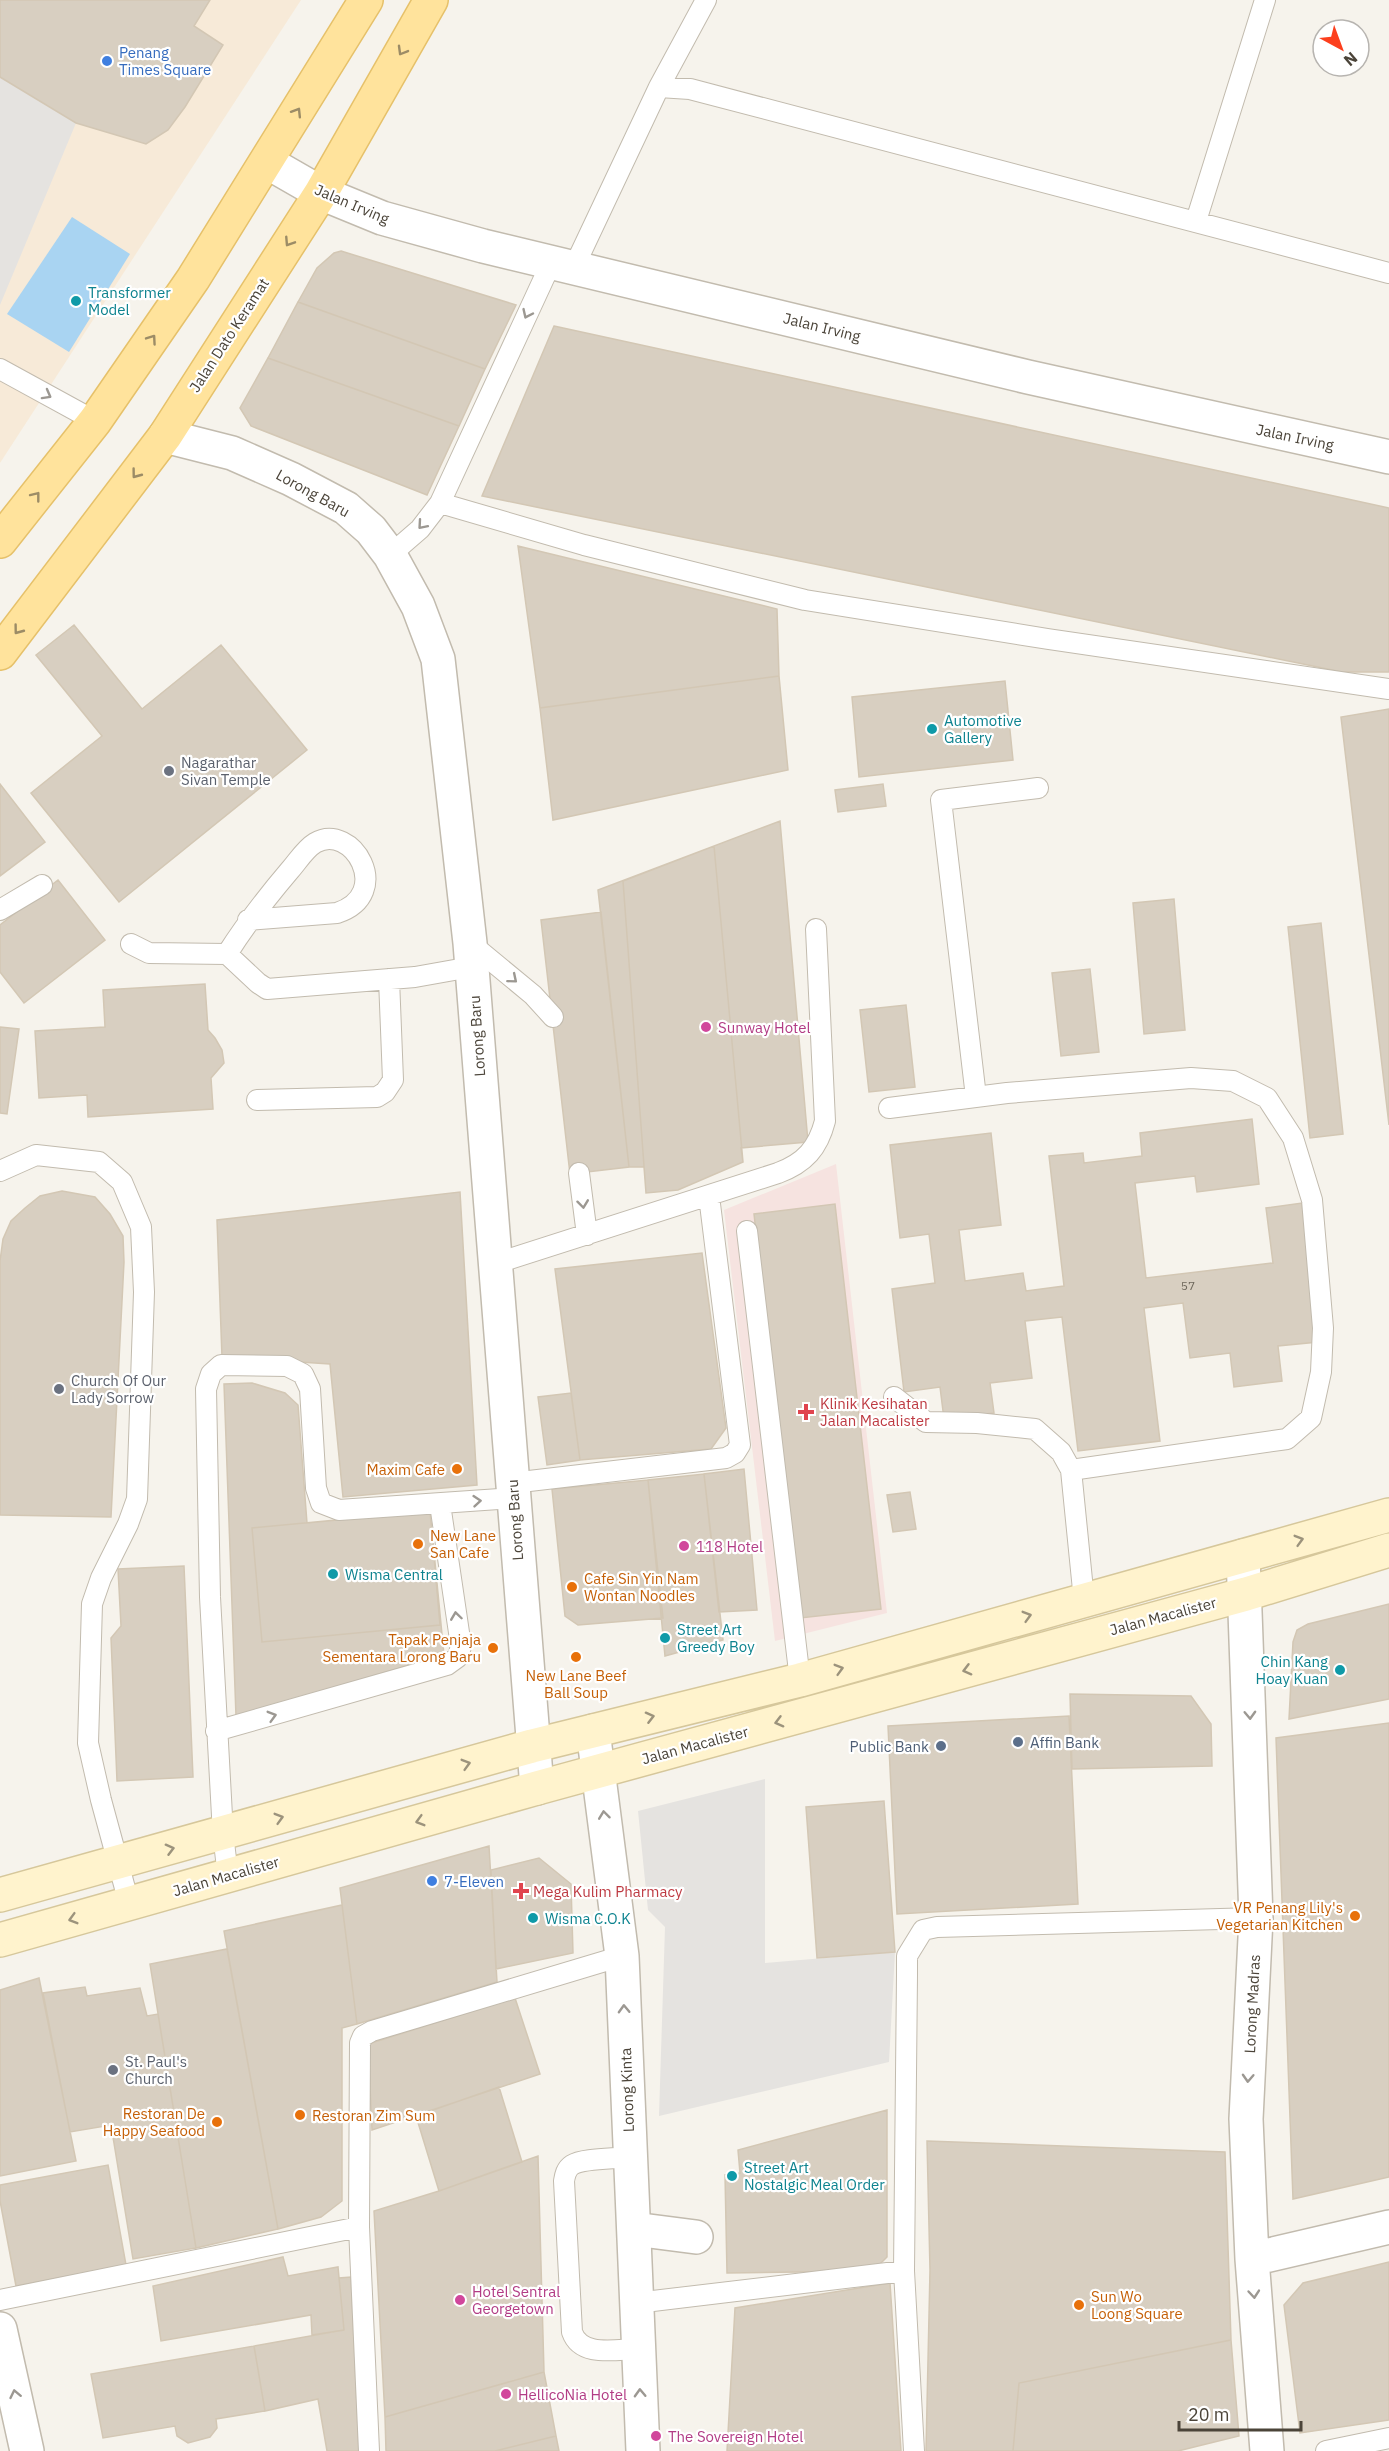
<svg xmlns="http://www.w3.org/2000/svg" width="1389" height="2451" viewBox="0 0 1389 2451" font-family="'IBM Plex Sans',sans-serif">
	<rect width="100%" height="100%" fill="#f6f3ec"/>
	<path fill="#f7ead8" d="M0,0H301L0,463Z"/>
	<path fill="#f6e3e0" d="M836,1164L887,1613L775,1641L724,1210Z"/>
	<path fill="#e5e3e0" d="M0,77L76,123L0,305Z
		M765,1779V1963L895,1952L889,2062L659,2116L665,1927L648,1910L638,1811Z"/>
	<path fill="#a9d4f2" d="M72,217L130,254L69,352L7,314Z"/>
	<path fill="#d8cfc1" stroke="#d3c7b4" stroke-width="1.5" d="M0,0H210L194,26L223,45L185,107L168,130L146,144L76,123L0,77Z
		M341,251L516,305L485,369L298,302L317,268L334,253Z
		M298,302L485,369L459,426L268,358Z
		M554,326L1389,508V672H1342L482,496Z
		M268,358L459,426L427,495L251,426L240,408Z
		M518,546L777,609L779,676L540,708Z
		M74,625L142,709L221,645L307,750L119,902L31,793L102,736L36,655Z
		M779,676L788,770L553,820L540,708Z
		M1005,681L1013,760L859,777L852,697Z
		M1389,709V1125L1341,717Z
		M0,784L45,842L0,876Z
		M883,784L886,806L838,812L835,790Z
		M780,821L808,1142L741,1148L743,1162L678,1190L646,1193L644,1167H629L598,890Z
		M714,846L743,1162L678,1190L646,1193L623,881Z
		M58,880L105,940L24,1003L0,972V925Z
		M1174,899L1185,1030L1144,1034L1133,903Z
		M601,912L629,1167L570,1174L541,920Z
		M1321,923L1343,1134L1310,1138L1288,927Z
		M1090,969L1099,1052L1061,1056L1052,973Z
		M205,984L208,1030L215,1038L222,1050L224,1063L211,1078L213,1109L88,1117L87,1095L39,1098L35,1031L105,1027L103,990Z
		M906,1005L915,1087L869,1092L860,1010Z
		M0,1027L19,1029L7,1114L0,1113Z
		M1252,1119L1259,1184L1197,1192L1195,1176L1135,1183L1146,1278L1273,1263L1266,1208L1302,1203L1318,1342L1278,1346L1282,1381L1234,1387L1230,1353L1190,1358L1183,1303L1144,1308L1160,1441L1078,1451L1062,1317L1025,1321L1032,1378L990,1383L994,1413L944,1419L940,1387L904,1392L892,1289L935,1283L929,1234L900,1238L890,1145L991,1133L1001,1225L959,1230L965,1281L1023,1273L1026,1291L1064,1286L1049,1156L1083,1153L1084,1163L1142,1156L1140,1133Z
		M62,1191L95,1197L110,1214L123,1236L124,1262L111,1517L0,1515V1261L3,1239L11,1221L25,1208L40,1196Z
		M460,1192L477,1485L343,1497L330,1364L222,1357L217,1220Z
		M835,1204L881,1609L800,1618L754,1214Z
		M702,1253L726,1428L711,1449L580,1460L555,1269Z
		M252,1383L285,1393L298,1405L307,1523L430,1511L444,1655L236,1716L224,1384Z
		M571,1393L580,1460L547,1465L538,1397Z
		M744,1469L757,1610L719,1612L704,1474Z
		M704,1474L723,1640L665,1656L648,1480Z
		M648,1480L663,1618L578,1625L565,1616L552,1489Z
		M910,1492L916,1529L893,1532L887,1495Z
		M430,1511L440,1625L262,1642L252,1528Z
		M184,1566L193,1777L117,1781L111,1638L121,1626L118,1569Z
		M1389,1604V1699L1289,1719L1293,1642L1297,1630L1308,1624Z
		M1070,1694L1191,1696L1211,1724L1212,1766L1072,1769Z
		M1069,1716L1078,1904L897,1914L888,1726Z
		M1389,1723V2177L1293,2199L1276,1738Z
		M884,1801L895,1952L817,1958L806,1807Z
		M489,1846L497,1982L357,2024L340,1888Z
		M539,1858L571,1884L573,1953L496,1969L491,1870Z
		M342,1905L357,2024L342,2028V2201L321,2217L278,2229L224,1931Z
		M227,1949L278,2229L196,2248L150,1964Z
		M39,1978L76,2161L0,2176V1990Z
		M85,1987L87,1996L140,1988L147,2016L158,2014L196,2248L133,2259L111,2125L70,2132L43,1993Z
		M515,1998L540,2074L372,2130L368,2044Z
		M499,2087L522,2162L439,2191L416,2116Z
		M887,2110V2257L873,2271L727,2273L725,2175L740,2173L738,2150Z
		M927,2141L1225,2152L1231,2340L1019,2383L1013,2451H926L930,2270Z
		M538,2156L544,2372L385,2417L374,2211L439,2191Z
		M108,2165L126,2265L16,2286L0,2201V2185Z
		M283,2257L288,2276L338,2267L344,2330L312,2335L311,2315L161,2341L153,2286Z
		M1389,2262V2420L1300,2433L1284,2305L1303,2283Z
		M351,2277L359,2451H327L318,2399L265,2411L254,2346L344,2330L339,2278Z
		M890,2283L901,2451H727L735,2308Z
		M1231,2340L1239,2436L1178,2451H1013L1019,2383Z
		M254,2346L265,2411L216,2419L217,2428L210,2437L188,2443L177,2436L175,2426L103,2438L91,2374Z
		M544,2372L556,2436L495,2451H386L385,2417Z
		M556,2436L559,2451H495Z"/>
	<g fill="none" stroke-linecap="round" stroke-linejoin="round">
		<g stroke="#c2bbae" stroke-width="22">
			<path id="service" d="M659,87L690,89L1389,273
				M1196,221L1265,0
				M574,267L659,87L706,0
				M0,369L95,421
				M440,503L584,545L805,600L1048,639L1389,689
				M390,555L420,529L440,503L552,261
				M0,910L42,885
				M470,943L533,995L553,1017
				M131,944L149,953L227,954L258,983L267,989L415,977L471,967
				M227,954C246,924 267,897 290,870C298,861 305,849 315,843C352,821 395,894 337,913L248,920
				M976,1097L941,800L1038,788
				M257,1100L377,1097L385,1092L393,1080L389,979
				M889,1108L1007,1093L1191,1078L1233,1081L1267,1098L1293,1138L1312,1200L1323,1328L1321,1372L1311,1418L1287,1439L1071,1470L1084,1600
				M0,1171L36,1155L99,1162L122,1182L141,1227L144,1292L137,1499L128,1524L101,1578L92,1604L88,1743L101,1800L129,1903
				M579,1173L587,1235
				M747,1231L800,1680
				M494,1264L778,1173C805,1163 818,1148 825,1121L816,929
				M894,1397L926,1422L977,1423L1035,1429L1061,1452L1071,1470
				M512,1483L726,1458L735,1453L740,1445L709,1196
				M216,1731L447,1665L458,1657L461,1646L440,1504
				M228,1876L223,1834L210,1597L206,1389L211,1374L221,1365L287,1366L303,1374L310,1389L316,1488L321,1503L339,1510L514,1498
				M629,2157C615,2159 583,2158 572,2165C566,2169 565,2175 564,2181L572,2332C581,2358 616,2349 639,2349
				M0,2300L359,2227
				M636,2303L904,2271
				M369,2451L359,2227L360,2043L363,2036L372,2031L622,1956
				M914,2451L904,2271L907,1975V1956L923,1930L937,1927L1256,1918
				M1326,2451L1389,2438"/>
		</g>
		<g stroke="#c2bbae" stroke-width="36">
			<path id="minor" d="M267,162L321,193L382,218L483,246L1028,377L1389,457
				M165,436L232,453L291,479L346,508L371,530L390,555L418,606L438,659L470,943L537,1788
				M1243,1556L1256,1918L1246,2119L1252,2259L1267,2451
				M593,1731L622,1956L643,2451
				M634,2229L696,2237
				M1252,2259L1389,2227
				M0,2329L27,2451"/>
		</g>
		<g stroke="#d6c79b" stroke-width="36">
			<path id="secondary" d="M0,1895L532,1746L800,1680L1389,1515
				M0,1940L537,1788L1246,1594L1389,1550"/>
		</g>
		<g stroke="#e6c16a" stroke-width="36">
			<path id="primary" d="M0,541L95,421L193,279L366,0
				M0,653L165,436L321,193L431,0"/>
		</g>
		<use href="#service" stroke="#fff" stroke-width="20"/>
		<use href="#minor" stroke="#fff" stroke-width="33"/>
		<use href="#secondary" stroke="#fff3cd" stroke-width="33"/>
		<use href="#primary" stroke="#ffe39c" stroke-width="33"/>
	</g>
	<defs><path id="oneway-chevron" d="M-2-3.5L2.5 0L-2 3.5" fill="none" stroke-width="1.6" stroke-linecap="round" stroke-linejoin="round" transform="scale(1.5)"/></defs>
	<g stroke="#9c8c66">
		<use href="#oneway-chevron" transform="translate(402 51) rotate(120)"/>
		<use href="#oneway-chevron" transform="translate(297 112) rotate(-58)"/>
		<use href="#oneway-chevron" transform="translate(289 242) rotate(123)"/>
		<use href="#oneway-chevron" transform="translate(152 339) rotate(-55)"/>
		<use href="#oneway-chevron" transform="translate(136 474) rotate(127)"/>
		<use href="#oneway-chevron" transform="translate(36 496) rotate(-52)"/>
		<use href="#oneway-chevron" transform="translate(18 630) rotate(127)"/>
	</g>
	<g stroke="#9c9892">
		<use href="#oneway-chevron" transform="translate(527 314) rotate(115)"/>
		<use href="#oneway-chevron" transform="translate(47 395) rotate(29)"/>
		<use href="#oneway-chevron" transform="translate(422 525) rotate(131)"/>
		<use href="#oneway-chevron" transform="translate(513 979) rotate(40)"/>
		<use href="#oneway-chevron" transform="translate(583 1204) rotate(83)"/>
		<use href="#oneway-chevron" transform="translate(477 1501) rotate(-5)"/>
		<use href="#oneway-chevron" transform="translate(456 1616) rotate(-98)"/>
		<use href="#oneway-chevron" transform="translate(1250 1715) rotate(88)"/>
		<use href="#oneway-chevron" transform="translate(272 1716) rotate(-16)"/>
		<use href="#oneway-chevron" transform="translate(604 1815) rotate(-97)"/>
		<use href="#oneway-chevron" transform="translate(624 2009) rotate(-92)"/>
		<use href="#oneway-chevron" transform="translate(1248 2078) rotate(93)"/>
		<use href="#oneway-chevron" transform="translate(1254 2294) rotate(85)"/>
		<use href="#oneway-chevron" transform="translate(640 2393) rotate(-92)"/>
		<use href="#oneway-chevron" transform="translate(15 2394) rotate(-102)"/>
	</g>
	<g stroke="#9c937c">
		<use href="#oneway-chevron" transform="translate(1299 1540) rotate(-16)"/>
		<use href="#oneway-chevron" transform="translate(1027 1616) rotate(-16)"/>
		<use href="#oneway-chevron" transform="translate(839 1669) rotate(-16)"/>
		<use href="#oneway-chevron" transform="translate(967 1670) rotate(165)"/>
		<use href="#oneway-chevron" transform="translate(650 1717) rotate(-14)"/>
		<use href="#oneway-chevron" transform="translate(779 1722) rotate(165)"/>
		<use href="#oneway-chevron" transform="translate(466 1764) rotate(-16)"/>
		<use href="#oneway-chevron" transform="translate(279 1818) rotate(-16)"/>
		<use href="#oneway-chevron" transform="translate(420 1821) rotate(164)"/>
		<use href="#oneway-chevron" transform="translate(170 1849) rotate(-15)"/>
		<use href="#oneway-chevron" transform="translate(73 1919) rotate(164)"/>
	</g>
	<g fill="#3f7fe0" stroke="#fff" stroke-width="2">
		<circle cx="107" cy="61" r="6"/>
		<circle cx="432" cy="1881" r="6"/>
	</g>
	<g fill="#0f9aa8" stroke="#fff" stroke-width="2">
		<circle cx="76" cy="301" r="6"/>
		<circle cx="932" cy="729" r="6"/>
		<circle cx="333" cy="1574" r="6"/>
		<circle cx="665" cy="1638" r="6"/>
		<circle cx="1340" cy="1670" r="6"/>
		<circle cx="533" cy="1918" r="6"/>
		<circle cx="732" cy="2176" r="6"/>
	</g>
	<g fill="#6b7280" stroke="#fff" stroke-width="2">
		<circle cx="169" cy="771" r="6"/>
		<circle cx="59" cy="1389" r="6"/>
		<circle cx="113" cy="2070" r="6"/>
	</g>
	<g fill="#d1479c" stroke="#fff" stroke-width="2">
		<circle cx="706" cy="1027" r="6"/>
		<circle cx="684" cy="1546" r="6"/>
		<circle cx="460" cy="2300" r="6"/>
		<circle cx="506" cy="2394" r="6"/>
		<circle cx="656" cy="2436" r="6"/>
	</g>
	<g fill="#e0444e" stroke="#fff" stroke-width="2">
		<path d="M803 1403h6v6h6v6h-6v6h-6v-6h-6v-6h6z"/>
		<path d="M518 1882h6v6h6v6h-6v6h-6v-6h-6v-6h6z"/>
	</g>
	<g fill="#e8710a" stroke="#fff" stroke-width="2">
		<circle cx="457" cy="1469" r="6"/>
		<circle cx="418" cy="1544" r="6"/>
		<circle cx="572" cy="1587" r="6"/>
		<circle cx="493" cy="1648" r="6"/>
		<circle cx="576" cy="1657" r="6"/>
		<circle cx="1355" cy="1916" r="6"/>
		<circle cx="300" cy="2115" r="6"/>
		<circle cx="217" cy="2122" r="6"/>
		<circle cx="1079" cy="2305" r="6"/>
	</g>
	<g fill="#5c6f8a" stroke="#fff" stroke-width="2">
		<circle cx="1018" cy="1742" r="6"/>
		<circle cx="941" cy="1746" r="6"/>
	</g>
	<g text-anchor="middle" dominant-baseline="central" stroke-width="4.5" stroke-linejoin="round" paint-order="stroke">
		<g font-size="12" fill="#6e675b">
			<text x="1188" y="1285">57</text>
		</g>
		<g font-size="15" fill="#366cbe" stroke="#fff" text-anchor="start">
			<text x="119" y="52">Penang<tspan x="119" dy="17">Times Square</tspan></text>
			<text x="444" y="1881">7-Eleven</text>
		</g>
		<g font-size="15" fill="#4b4439" stroke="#fff">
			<text transform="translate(352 204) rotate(23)">Jalan Irving</text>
			<text transform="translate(822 327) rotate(14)">Jalan Irving</text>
			<text transform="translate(229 335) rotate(-57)">Jalan Dato Keramat</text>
			<text transform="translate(1295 437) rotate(12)">Jalan Irving</text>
			<text transform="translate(313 493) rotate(29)">Lorong Baru</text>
			<text transform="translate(477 1036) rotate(-94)">Lorong Baru</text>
			<text transform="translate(515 1520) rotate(-94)">Lorong Baru</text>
			<text transform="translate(1163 1616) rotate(-15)">Jalan Macalister</text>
			<text transform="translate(695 1745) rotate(-15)">Jalan Macalister</text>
			<text transform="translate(226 1876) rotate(-16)">Jalan Macalister</text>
			<text transform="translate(1252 2004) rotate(-87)">Lorong Madras</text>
			<text transform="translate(627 2090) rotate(-92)">Lorong Kinta</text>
		</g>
		<g font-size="15" fill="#0d838f" stroke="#fff" text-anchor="start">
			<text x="88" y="292">Transformer<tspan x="88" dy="17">Model</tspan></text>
			<text x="944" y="720">Automotive<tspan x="944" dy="17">Gallery</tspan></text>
			<text x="345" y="1574">Wisma Central</text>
			<text x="677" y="1629">Street Art<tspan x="677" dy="17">Greedy Boy</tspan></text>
			<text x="1328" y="1661" text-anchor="end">Chin Kang<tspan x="1328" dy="17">Hoay Kuan</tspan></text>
			<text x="545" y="1918">Wisma C.O.K</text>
			<text x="744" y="2167">Street Art<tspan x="744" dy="17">Nostalgic Meal Order</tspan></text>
		</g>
		<g font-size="15" fill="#5b616d" stroke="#fff" text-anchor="start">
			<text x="181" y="762">Nagarathar<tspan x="181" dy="17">Sivan Temple</tspan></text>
			<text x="71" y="1380">Church Of Our<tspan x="71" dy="17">Lady Sorrow</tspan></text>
			<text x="125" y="2061">St. Paul's<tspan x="125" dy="17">Church</tspan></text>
		</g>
		<g font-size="15" fill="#b23c85" stroke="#fff" text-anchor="start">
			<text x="718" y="1027">Sunway Hotel</text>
			<text x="696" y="1546">118 Hotel</text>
			<text x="472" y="2291">Hotel Sentral<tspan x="472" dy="17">Georgetown</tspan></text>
			<text x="518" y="2394">HellicoNia Hotel</text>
			<text x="668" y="2436">The Sovereign Hotel</text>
		</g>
		<g font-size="15" fill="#be3a42" stroke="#fff" text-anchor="start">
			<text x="820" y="1403">Klinik Kesihatan<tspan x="820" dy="17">Jalan Macalister</tspan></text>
			<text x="533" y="1891">Mega Kulim Pharmacy</text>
		</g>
		<g font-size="15" fill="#c56008" stroke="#fff" text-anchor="end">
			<text x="445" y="1469">Maxim Cafe</text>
			<text x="430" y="1535" text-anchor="start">New Lane<tspan x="430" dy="17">San Cafe</tspan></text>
			<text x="584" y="1578" text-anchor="start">Cafe Sin Yin Nam<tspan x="584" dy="17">Wontan Noodles</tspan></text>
			<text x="481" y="1639">Tapak Penjaja<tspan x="481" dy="17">Sementara Lorong Baru</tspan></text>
			<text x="576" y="1675" text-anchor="middle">New Lane Beef<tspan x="576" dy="17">Ball Soup</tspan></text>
			<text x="1343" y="1907">VR Penang Lily's<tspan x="1343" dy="17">Vegetarian Kitchen</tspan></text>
			<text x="205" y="2113">Restoran De<tspan x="205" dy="17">Happy Seafood</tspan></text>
			<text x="312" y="2115" text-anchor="start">Restoran Zim Sum</text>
			<text x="1091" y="2296" text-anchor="start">Sun Wo<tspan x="1091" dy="17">Loong Square</tspan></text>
		</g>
		<g font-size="15" fill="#4e5e75" stroke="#fff" text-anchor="start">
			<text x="1030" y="1742">Affin Bank</text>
			<text x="929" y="1746" text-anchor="end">Public Bank</text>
		</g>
	</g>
	<g transform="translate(1341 48) rotate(139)"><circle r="28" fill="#ffffff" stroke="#b7b4b0" stroke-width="1.5"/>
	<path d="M0-4.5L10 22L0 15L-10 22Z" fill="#fc3f1d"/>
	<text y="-9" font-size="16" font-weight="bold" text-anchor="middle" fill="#4b4439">N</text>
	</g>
	<path d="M1179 2421v9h122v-9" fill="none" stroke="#4b4439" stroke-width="3"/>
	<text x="1188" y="2421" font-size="18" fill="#4b4439" stroke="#ffffff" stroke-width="4.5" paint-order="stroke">20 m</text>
</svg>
